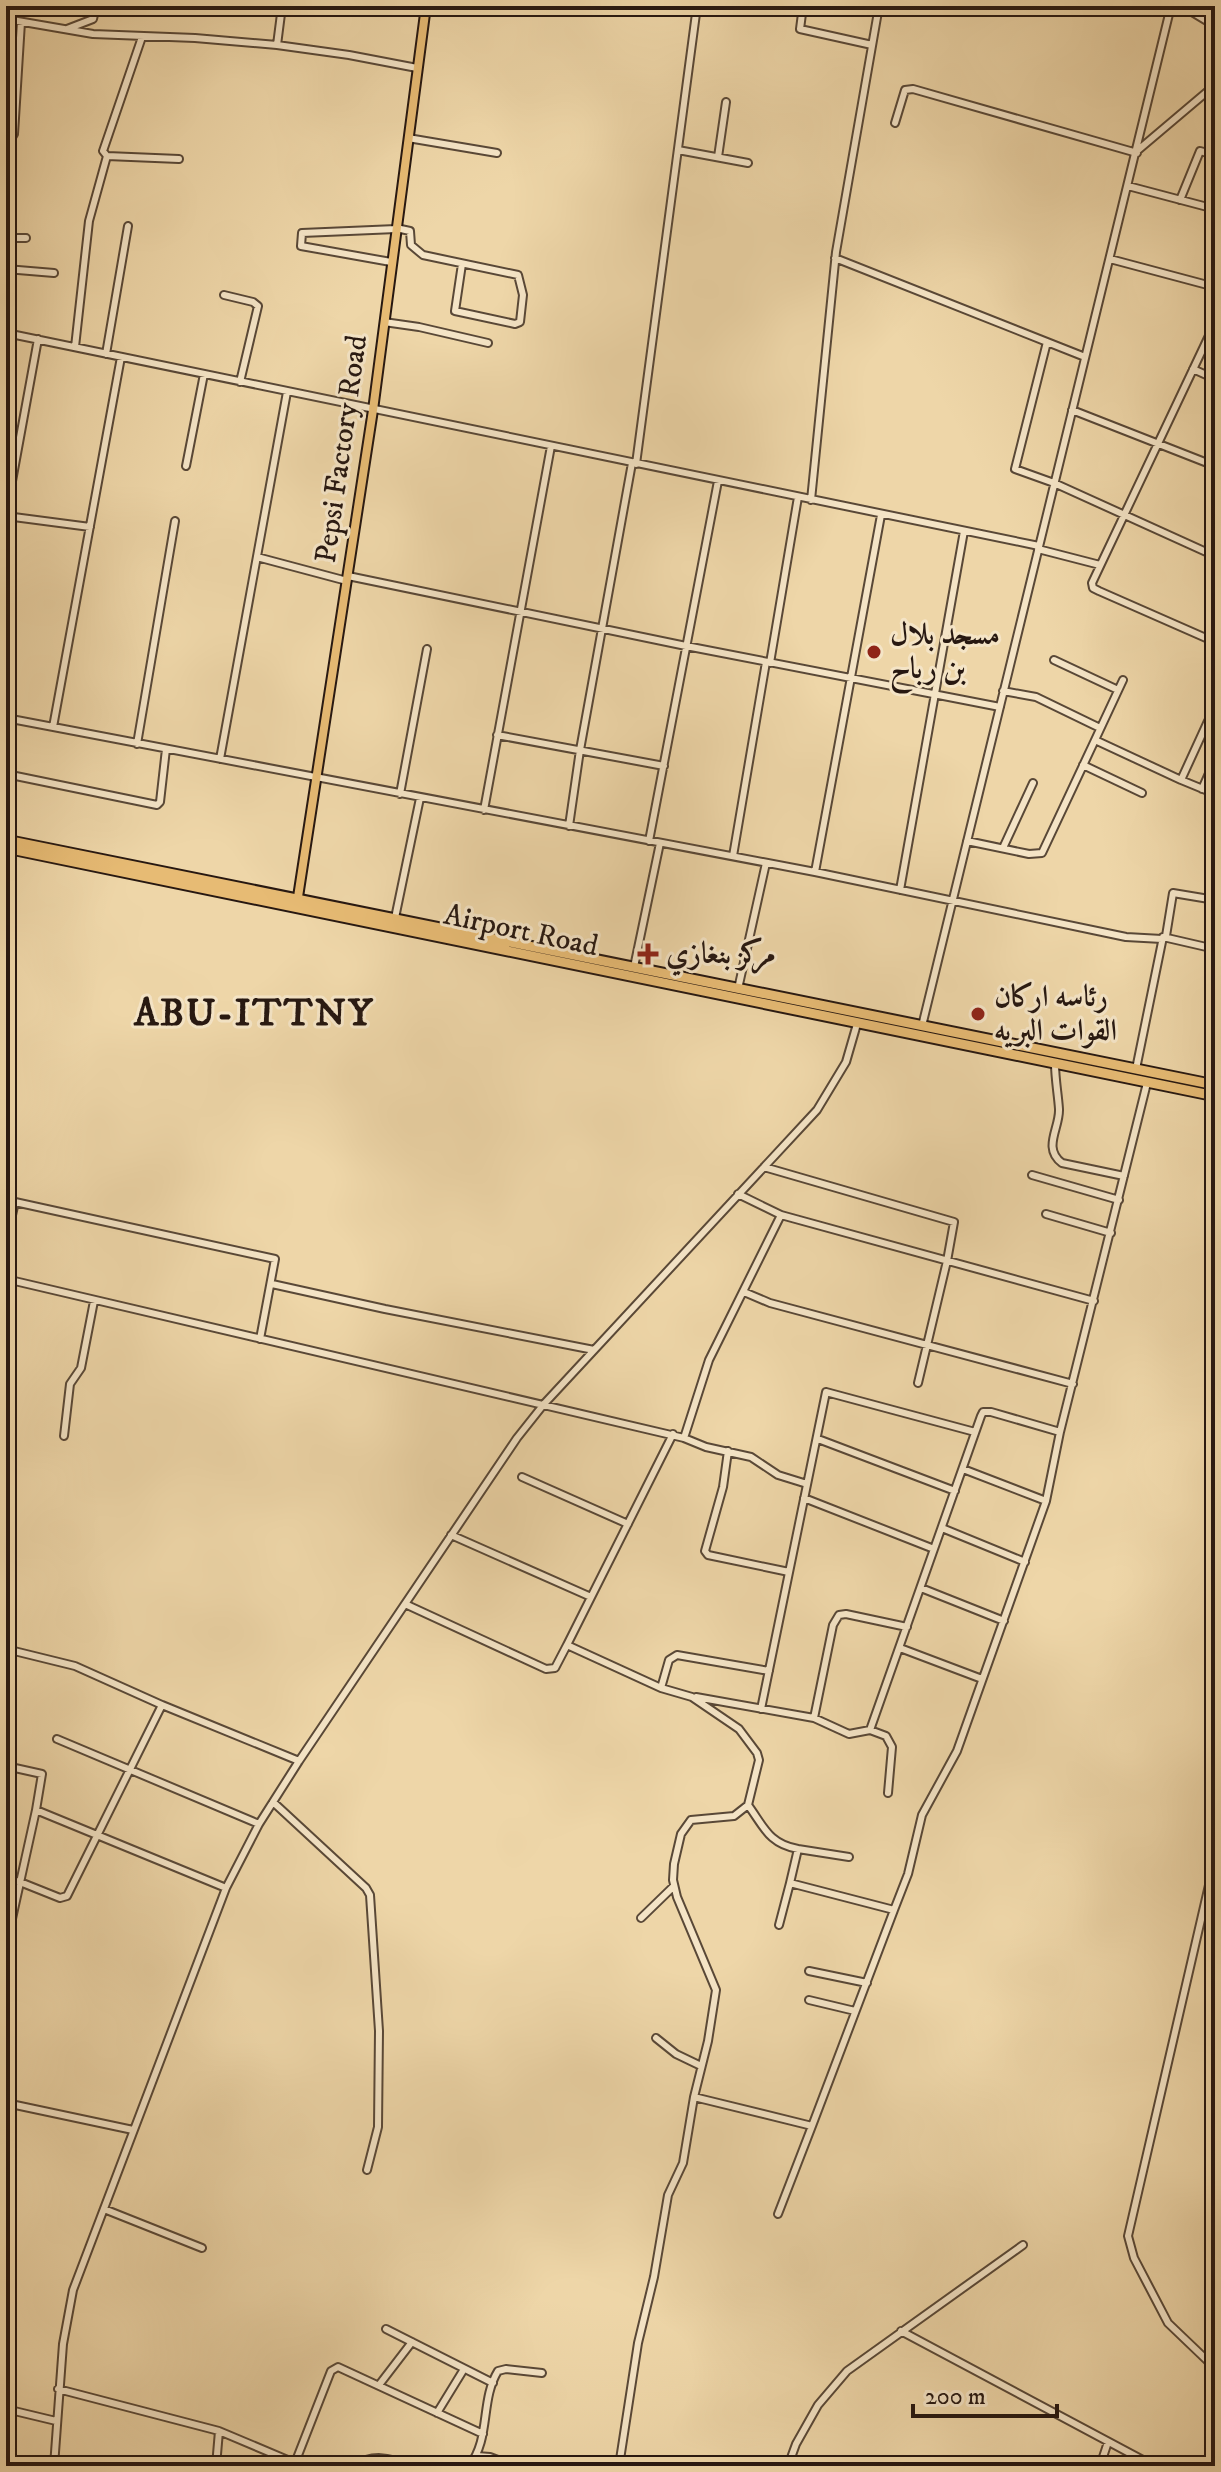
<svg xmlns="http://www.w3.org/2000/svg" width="1221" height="2472" viewBox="0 0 1221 2472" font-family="'IM FELL DW Pica',Amiri,serif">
	<rect width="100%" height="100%" fill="#eed6a8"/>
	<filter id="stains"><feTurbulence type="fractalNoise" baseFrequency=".0025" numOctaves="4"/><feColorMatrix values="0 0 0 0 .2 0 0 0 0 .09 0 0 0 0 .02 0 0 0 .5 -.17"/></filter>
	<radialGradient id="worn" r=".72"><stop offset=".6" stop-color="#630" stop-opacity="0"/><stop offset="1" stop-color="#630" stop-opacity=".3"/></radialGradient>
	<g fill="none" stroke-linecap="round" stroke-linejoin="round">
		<g stroke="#594837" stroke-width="10">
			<path id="minor" d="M803,6L800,29L872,45
				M862,6L879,9
				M1182,6L1215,26
				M6,19L93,34L195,38L277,45L349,55L417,68
				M67,29L93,19L96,6
				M277,45L282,6
				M895,123L905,90L913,89L1137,153
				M408,138L497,153
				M6,139H11L14,134L21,22
				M678,150L748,163
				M1137,151L1215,85
				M107,156L103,151L142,37
				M718,157L726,102
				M1128,186L1215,209
				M1180,200L1200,151L1215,155
				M396,228L410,231L411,245L423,255L518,275L523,295L520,322L515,324L455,311L462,264
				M6,238H26
				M835,258L1085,357
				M1110,259L1215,287
				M391,262L301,246L302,233L396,229
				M6,269L54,273
				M224,295L253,302L258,306L240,382
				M384,322L419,327L488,343
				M1215,323L1092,583L1093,588L1099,591L1215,642
				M6,333L1039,546
				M1047,342L1015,469L1054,483L1215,556
				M75,347L89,221L107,156L179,159
				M106,354L128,226
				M1193,369L1215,379
				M1072,410L1215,466
				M636,464L697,6
				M186,466L204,374
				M811,500L836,252L879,6
				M6,514L38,339
				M6,516L90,527
				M1038,549L1100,565
				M257,557L347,581
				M348,576L686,646L1000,707
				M1054,660L1118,690
				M770,663L798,497
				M1003,691L1036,697L1100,728
				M6,718L815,872L1126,937L1162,939
				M1208,721L1181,780L1215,794
				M53,727L121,357
				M497,735L664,766
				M1095,740L1123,680
				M137,744L175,521
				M220,759L287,392
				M1083,765L1142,793
				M6,774L157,805L160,802L166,749
				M1202,789L1215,760
				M400,794L427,649
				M484,810L551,446
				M569,826L580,750L632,463
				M649,841L718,481
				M967,841L1029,854L1042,853L1095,740L1181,780
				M1003,848L1033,783
				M733,856L766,662
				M815,872L881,515
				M900,890L964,531
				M395,918L420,798
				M1166,936L1173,893L1215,900
				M634,967L660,843
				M738,989L766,863
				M922,1026L1171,6
				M1055,1063C1055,1079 1058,1094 1059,1109C1060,1128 1042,1148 1062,1163L1124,1176
				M1136,1069L1163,937L1215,949
				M764,1167L954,1222L947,1261L918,1383
				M1032,1175L1119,1200
				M738,1194L781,1215L1094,1301
				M1046,1214L1111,1233
				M6,1242L15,1202L275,1259L260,1339
				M6,1279L684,1438L709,1360L781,1215
				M272,1284L385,1309L594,1350
				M744,1292L770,1303L1073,1384
				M64,1436L70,1384L81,1368L94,1301
				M684,1438L706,1447L751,1457L778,1475L807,1484
				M818,1439L955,1491
				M728,1451L723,1487L705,1551L708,1555L789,1572
				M963,1469L1046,1501
				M522,1477L628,1524
				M804,1498L934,1549
				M942,1528L1025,1562
				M451,1535L591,1597
				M921,1588L1004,1621
				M405,1604L546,1669L555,1668L567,1645
				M900,1648L982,1679
				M6,1649L75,1666L162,1705L299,1761
				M661,1688L669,1660L677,1655L769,1671
				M696,1697L814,1718L849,1734L870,1730L886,1736L892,1747L888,1793
				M761,1709L826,1392L975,1432
				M814,1718L833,1625L839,1615L846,1614L907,1627
				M870,1730L981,1416L983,1412H991L1060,1432
				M57,1739L259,1824
				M6,1766L42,1774L36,1810
				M273,1802L366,1888L370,1895L379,2031L378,2127L367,2170
				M748,1805C764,1827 769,1844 798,1849L790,1883
				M798,1849L849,1857
				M1215,1859L1128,2236L1134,2258L1168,2323L1215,2368
				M6,1879L20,1882L60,1898L67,1896L162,1705
				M894,1910L908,1874L922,1815L957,1751L1046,1501L1060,1432L1147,1083
				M641,1918L674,1886
				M779,1925L790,1883L894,1910L812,2126
				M6,1946L36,1810L226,1888
				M809,1971L867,1983
				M809,2000L855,2011
				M656,2038L676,2054L701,2066
				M694,2097L812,2126L778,2214
				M6,2103L133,2130
				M104,2209L202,2248
				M386,2329L493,2383
				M901,2331L1154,2466
				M379,2385L412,2342
				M58,2389L219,2431L216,2466
				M6,2409L56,2421
				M437,2413L464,2369
				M219,2431L302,2466
				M477,2456L490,2457L514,2466
				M295,2463L331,2371L338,2367L483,2434
				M54,2466L63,2344L73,2290L226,1888L259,1824L299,1761L517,1438L544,1404L817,1110L846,1062L857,1024
				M353,2466C372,2454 389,2457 409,2466
				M469,2466C491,2439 480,2400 498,2371L506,2369L542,2373
				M619,2466L638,2343L654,2277L668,2195L683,2163L694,2097L708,2041L716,1990L677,1897L673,1880L674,1864L681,1834L691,1820L734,1816L748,1805L759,1760L757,1753L739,1729L692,1697L661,1688L567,1645L673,1434
				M788,2466L796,2444L818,2405L847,2371L1023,2245
				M1100,2466L1108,2442"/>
		</g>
		<g stroke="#271811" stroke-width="12">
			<path id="major" d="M298,897L373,410L426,6"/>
		</g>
		<g stroke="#271811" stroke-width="13">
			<path id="highway" d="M6,840L1215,1085
				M6,848L1215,1096"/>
		</g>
		<use href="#minor" stroke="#f4e4c6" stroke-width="6"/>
		<use href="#major" stroke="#e7bb74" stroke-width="8"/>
		<use href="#highway" stroke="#e7bb74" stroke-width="9"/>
	</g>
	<g fill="#8f2418" stroke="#f4e4c6" stroke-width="3">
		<circle cx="874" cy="652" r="8"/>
		<path d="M644 942h8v8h8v8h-8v8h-8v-8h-8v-8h8z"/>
		<circle cx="978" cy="1014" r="8"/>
	</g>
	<g text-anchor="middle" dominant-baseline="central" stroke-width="6" stroke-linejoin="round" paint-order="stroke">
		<g font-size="30" fill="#271811" stroke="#f4e4c6">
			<text transform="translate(342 449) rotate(-82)">Pepsi Factory Road</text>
			<text transform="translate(521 931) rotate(12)">Airport Road</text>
		</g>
		<g font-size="30" font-weight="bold" fill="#271811" stroke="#f4e4c6" text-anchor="start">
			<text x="890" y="635">مسجد بلال<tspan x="890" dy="34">بن رباح</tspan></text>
			<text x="666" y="954">مركز بنغازي</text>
			<text x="994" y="997">رئاسه اركان<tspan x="994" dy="34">القوات البريه</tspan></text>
		</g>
		<g font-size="38" font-weight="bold" letter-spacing="2" fill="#271811" stroke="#f4e4c6">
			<text x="254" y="1014">ABU-ITTNY</text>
		</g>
	</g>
	<rect width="1221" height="2472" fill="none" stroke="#eed6a8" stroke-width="32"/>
	<rect x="8" y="8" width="1205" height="2456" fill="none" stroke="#271811" stroke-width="4"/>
	<rect x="16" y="16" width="1189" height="2440" fill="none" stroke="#271811" stroke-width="2"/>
	<path d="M913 2404v12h144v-12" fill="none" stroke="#271811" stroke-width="4"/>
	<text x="925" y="2404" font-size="24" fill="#271811" stroke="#f4e4c6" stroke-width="6" paint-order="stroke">200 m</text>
	<rect width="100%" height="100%" filter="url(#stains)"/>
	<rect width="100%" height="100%" fill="url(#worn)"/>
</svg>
